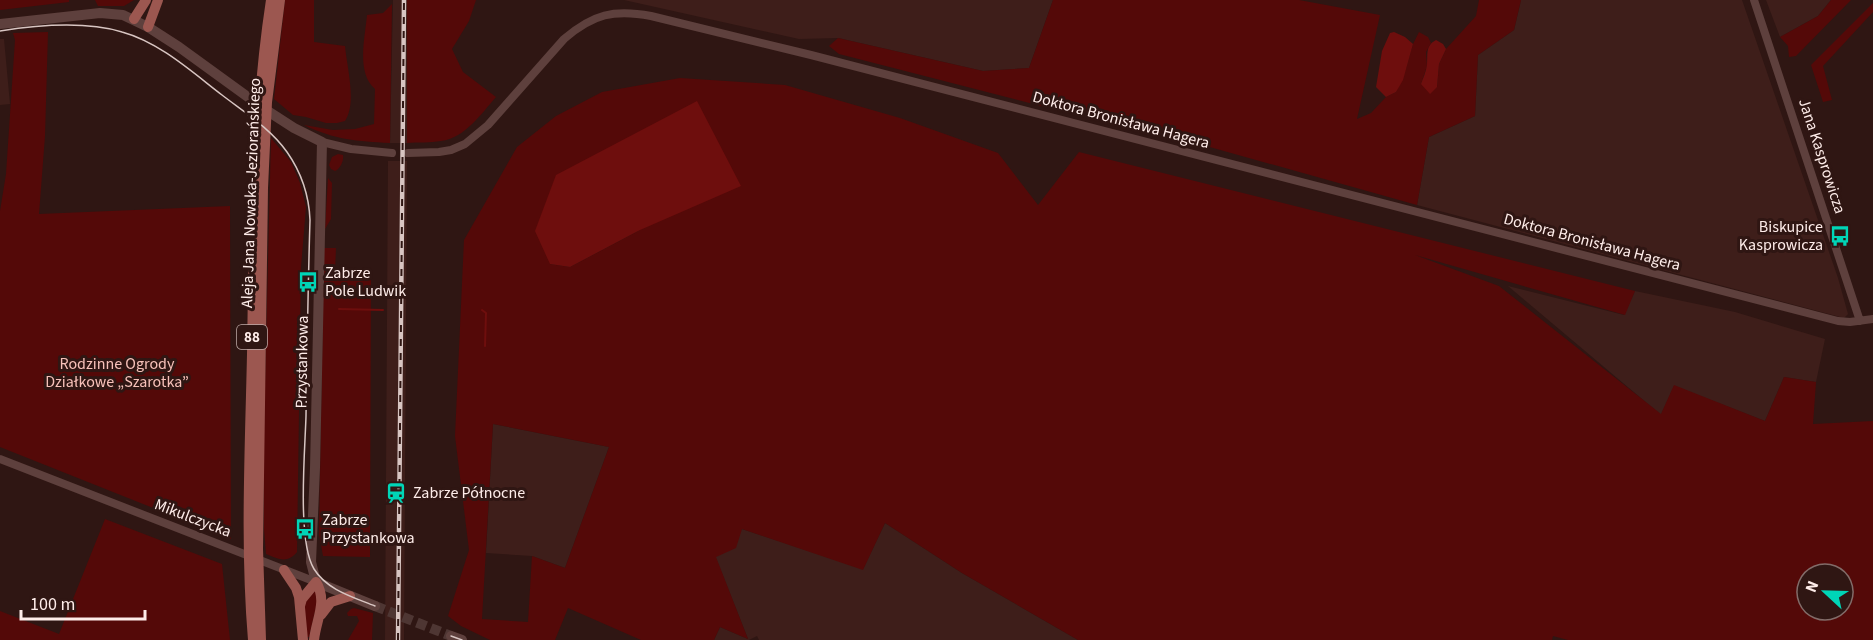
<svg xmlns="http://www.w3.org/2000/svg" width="1873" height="640" viewBox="0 0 1873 640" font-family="'Source Sans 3',sans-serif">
	<rect width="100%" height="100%" fill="#2f1613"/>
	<path fill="#3e1e1a" d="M393,0H407V143H390Z
		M624,0H1053L1029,68L983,71L838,38L799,39Z
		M1521,0H1742L1838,278L1848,314L1844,318L1417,205L1429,137L1475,116L1478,55L1514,30Z
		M1766,0H1831L1818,16L1780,37Z
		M0,39H4L10,104L0,105Z
		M388,161H407L404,640H385Z
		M1508,286L1624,315L1635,291L1735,312L1825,339L1816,382L1784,377L1765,421L1674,386L1661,415Z
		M493,424L609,447L565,568L532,556L486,553Z
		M885,523L962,573L1078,640H759L757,636L749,640H714L720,627L748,639L715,556L742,529L863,569Z"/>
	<path fill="#540908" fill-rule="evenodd" d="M0,0H69V2L0,10Z
		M95,0H134L124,6H98Z
		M285,0H314V42L345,46C347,68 357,103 345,121L337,123H326L306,117L293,115L274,99Z
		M407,0H476L469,21L452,49L463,72L496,97C481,114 465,138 441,141C430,143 418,142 407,143Z
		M1053,0H1299L1380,15L1357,119L1371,113L1386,97L1396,92L1406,68L1413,44L1419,32L1428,37L1431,43L1426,52L1427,66L1421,84L1437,87L1439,64L1446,49L1476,16L1479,0H1521L1514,30L1478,55L1475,116L1429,137L1417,205L1085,112L1068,113L839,54L829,46L838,38L983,71L1029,68Z
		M1831,0H1851L1796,56L1789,57L1788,46L1780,37L1818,16Z
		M1873,3V12L1823,66L1832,100L1823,102L1811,65Z
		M392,4L390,143C357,141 335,140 304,125L333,130L355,129L374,124L375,89C356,73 365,38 367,15L383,13Z
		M48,32L45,136L39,214L230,206L231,539L0,447V211L6,174L15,40L13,33Z
		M680,78L785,85L900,118L998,153L1038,205L1079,152L1635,291L1625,315L1415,255L1499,286L1661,414L1674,385L1765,421L1784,377L1816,382L1813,424L1873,421V640H1568L1553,636L1552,640H1078L962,573L885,523L863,570L742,529L736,548L716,557L748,639L720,627L714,640H641L568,608L555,640H490L461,626L448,616L469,550L455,436L464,240L517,147L556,116L602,92ZM640,230L570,267L550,264ZM493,424L609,447L565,568L532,556L528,622L482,619ZM1807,574H1843V610H1807Z
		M271,138L291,162L300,183L306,207L301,267L297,552C287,564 279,559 266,554L264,529V426Z
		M338,154L343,155C344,161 340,169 335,171L331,169L329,165L332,157Z
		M328,178L332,183L331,219L325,229Z
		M324,248H336L335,271H371L370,557L323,556L319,534Z
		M105,519L222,564L230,640H0V611L59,634Z
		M314,592H316L318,599L309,637H307L304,604Z
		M354,608L373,613L372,640H348L359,621L357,616H348L347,613L351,609Z"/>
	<path fill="#6e0e0d" d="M1394,32L1405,37L1413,44L1403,80L1396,92L1386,97L1376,87L1382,51L1390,33Z
		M1436,40L1443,44L1446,49L1439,64L1437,87L1430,94L1421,84C1423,78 1426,72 1427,65C1428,54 1425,46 1436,40Z
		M697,101L741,186L640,230L570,267L550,264L535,231L556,175Z"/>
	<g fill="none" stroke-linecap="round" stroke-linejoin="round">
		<path stroke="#6e0e0d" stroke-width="2" d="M339,309L383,310
			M482,310L486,313L485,346"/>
		<path stroke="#4e3633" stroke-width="10" stroke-dasharray="10 5" stroke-linecap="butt" d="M375,606L451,636"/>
		<path stroke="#5e403d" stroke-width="8" d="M1754,0L1860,321
			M322,142L351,149L392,153
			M408,153L439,152L451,150L465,144L488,125L564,39C593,14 614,9 651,16L811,55L1838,321L1850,322L1873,319
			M0,459L316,582"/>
		<path stroke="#5e403d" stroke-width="10" d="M0,24L100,13L123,15L148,27L179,47L263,108L294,128L322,142L315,468L311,562L316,582L375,606
			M451,636L462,640"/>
		<path stroke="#9c5750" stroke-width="10" d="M134,19L146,0
			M148,27L158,0
			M284,570L296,588L299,597L303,640
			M300,606L302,599L316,582C328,601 316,620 314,640
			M321,615L331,602L350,596
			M253,640C245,545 250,449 252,354C254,235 253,117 271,0
			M261,640L258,549L263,188L267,102L280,0"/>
		<path stroke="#d8c5c2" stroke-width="1.5" d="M0,31C38,25 85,21 122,32C159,42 192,72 222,95C244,112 271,129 287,152C301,172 309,195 310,220C308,285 307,350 306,416C305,451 297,541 314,569C327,590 353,597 375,606
			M451,636L462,640"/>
		<g stroke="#d8c5c2" stroke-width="4.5">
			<path id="rail" d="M398,640L404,0"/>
		</g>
		<use href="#rail" stroke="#2f1613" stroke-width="2" stroke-dasharray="7" stroke-linecap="butt"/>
	</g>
	<defs>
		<g id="bus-bare" transform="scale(1.62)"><path d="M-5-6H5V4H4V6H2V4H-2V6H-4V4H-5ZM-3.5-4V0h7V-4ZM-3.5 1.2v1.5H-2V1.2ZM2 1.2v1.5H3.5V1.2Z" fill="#00d5b7" stroke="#2f1613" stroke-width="2.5" paint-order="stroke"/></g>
		<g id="station-bare" transform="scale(1.62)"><path d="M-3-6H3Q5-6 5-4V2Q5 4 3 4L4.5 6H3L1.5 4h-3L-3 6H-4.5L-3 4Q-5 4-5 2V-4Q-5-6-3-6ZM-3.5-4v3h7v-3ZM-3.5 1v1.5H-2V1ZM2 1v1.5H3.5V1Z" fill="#00d5b7" stroke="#2f1613" stroke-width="2.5" paint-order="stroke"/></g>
	</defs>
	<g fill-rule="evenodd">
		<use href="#bus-bare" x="1840" y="236"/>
		<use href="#bus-bare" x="308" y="282"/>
		<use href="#station-bare" x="396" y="493"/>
		<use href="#bus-bare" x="305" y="529"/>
	</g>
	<g text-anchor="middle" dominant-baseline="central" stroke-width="6" stroke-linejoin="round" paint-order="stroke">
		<rect fill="#2f1613" stroke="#c0aca9" stroke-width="1.5" x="237" y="325" width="30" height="24" rx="4.5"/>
		<g font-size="15" font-weight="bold" fill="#feece9">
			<text x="252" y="337">88</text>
		</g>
		<g font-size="16" fill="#feece9" stroke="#2f1613">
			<text transform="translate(1121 120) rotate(15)">Doktora Bronisława Hagera</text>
			<text transform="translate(1822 156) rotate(72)">Jana Kasprowicza</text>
			<text transform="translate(251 193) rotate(-88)">Aleja Jana Nowaka-Jeziorańskiego</text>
			<text transform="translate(1592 242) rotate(15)">Doktora Bronisława Hagera</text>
			<text transform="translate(302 362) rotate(-89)">Przystankowa</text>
			<text transform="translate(193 518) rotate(21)">Mikulczycka</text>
		</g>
		<g font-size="16" fill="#feece9" stroke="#2f1613" text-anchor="start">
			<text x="1823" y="227" text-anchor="end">Biskupice<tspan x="1823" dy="18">Kasprowicza</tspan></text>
			<text x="325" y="273">Zabrze<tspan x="325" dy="18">Pole Ludwik</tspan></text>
			<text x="413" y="493">Zabrze Północne</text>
			<text x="322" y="520">Zabrze<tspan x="322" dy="18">Przystankowa</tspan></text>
		</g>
		<g font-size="16" fill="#f7c1b9" stroke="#2f1613">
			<text x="117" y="364">Rodzinne Ogrody<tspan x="117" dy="18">Działkowe „Szarotka”</tspan></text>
		</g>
	</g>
	<g transform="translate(1825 592) rotate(292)"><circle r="28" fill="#2f1613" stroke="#826c69" stroke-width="1.5"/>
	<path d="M0-4.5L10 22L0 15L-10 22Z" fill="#00d5b7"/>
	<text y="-9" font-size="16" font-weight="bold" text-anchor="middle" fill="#feece9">N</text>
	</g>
	<path d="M21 610v9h124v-9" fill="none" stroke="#feece9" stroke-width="3"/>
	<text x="30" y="610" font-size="18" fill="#feece9" stroke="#2f1613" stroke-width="4.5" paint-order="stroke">100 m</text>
</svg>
